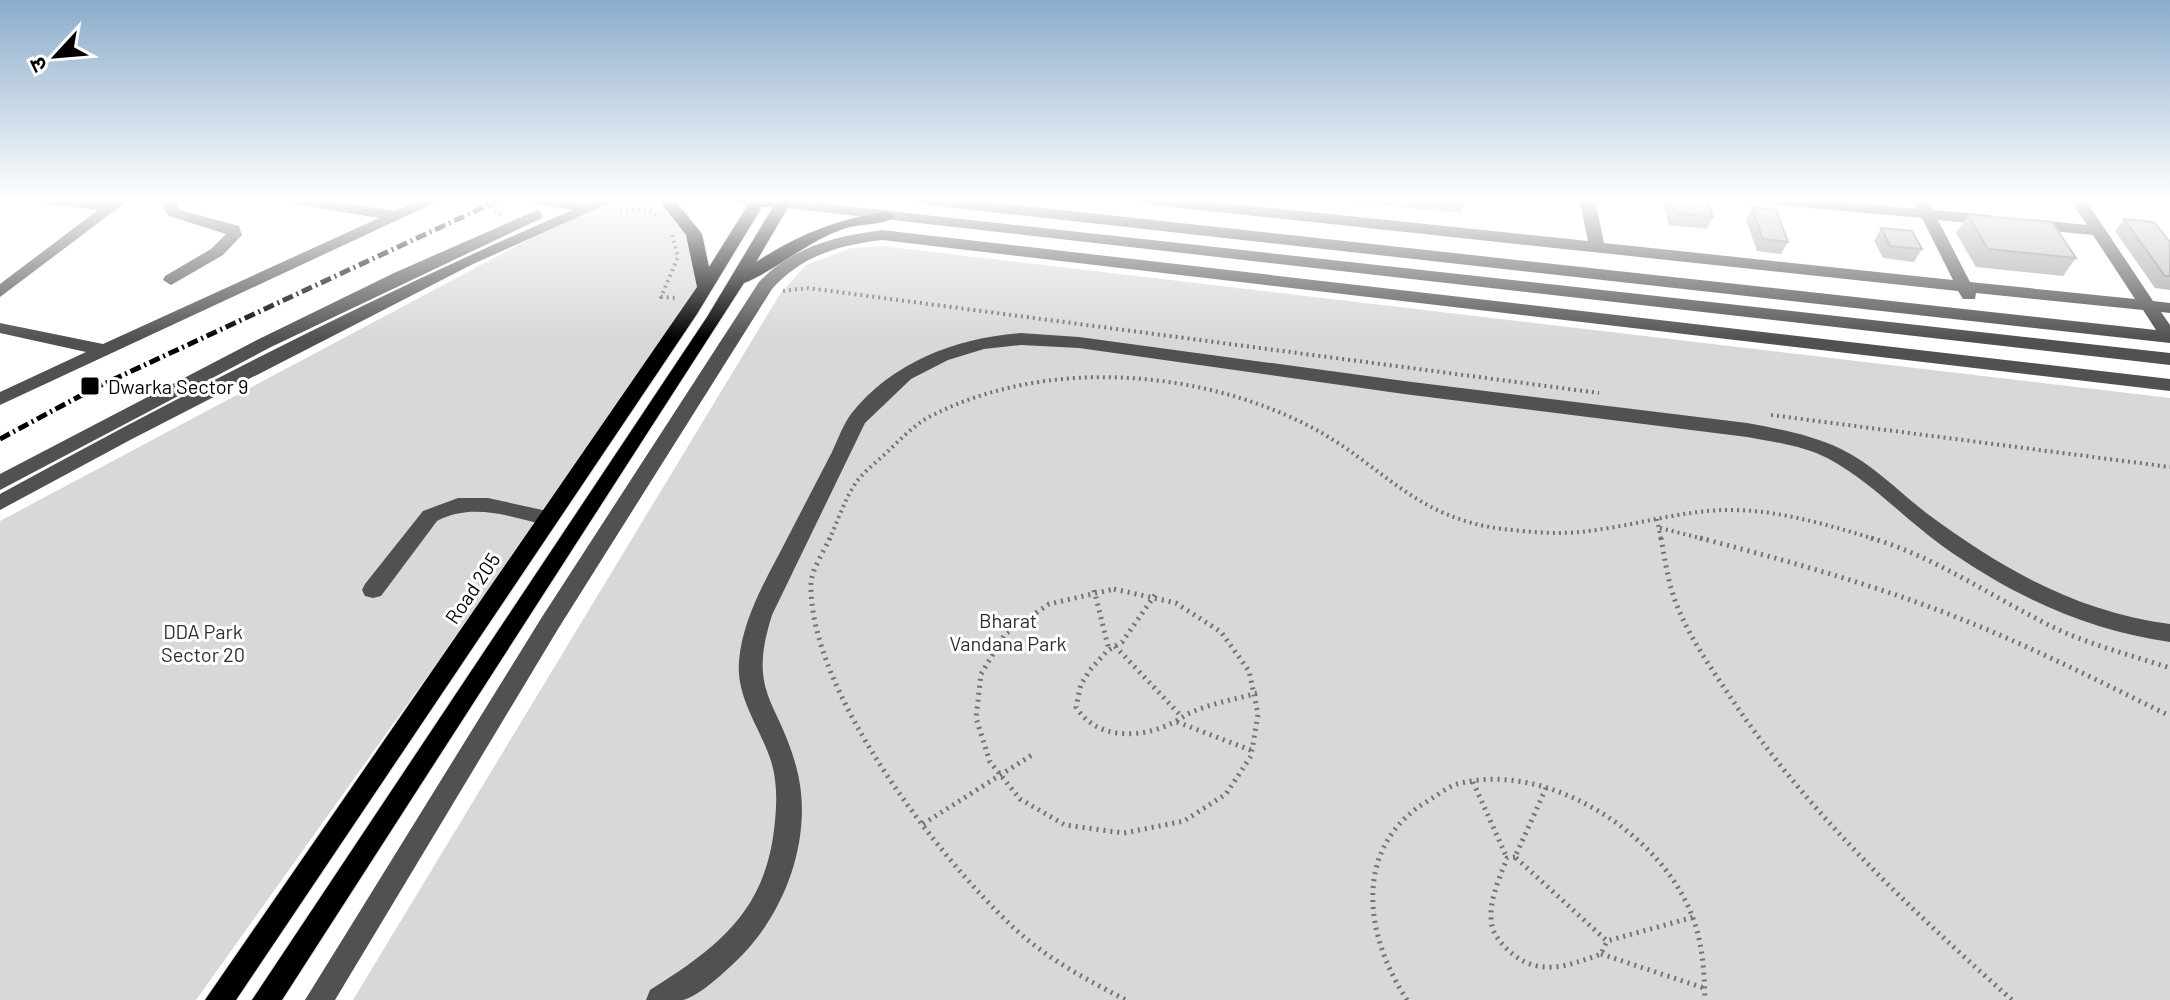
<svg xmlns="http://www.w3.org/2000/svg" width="2170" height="1000" viewBox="0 0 2170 1000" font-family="Barlow,'Noto Sans Devanagari',sans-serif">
	<rect width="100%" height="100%" fill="#fff"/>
	<path fill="#d8d8d8" d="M610,199H659L675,208L705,287L196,1000H0V521L588,208Z
		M882,246L2170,398V1000H353L780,294L806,265L851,248Z"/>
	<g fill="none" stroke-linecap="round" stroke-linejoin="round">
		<g stroke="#dbdbdb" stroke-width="2">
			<path id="major" d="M658,199H674L702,234L709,267L748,205L730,199H793L756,262C802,233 833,221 887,211L895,216C883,226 861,223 846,228C808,240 777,270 744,283L282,1000H252L707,317L773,207H762L697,314L236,1000H205L697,287L686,235Z"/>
		</g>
		<path stroke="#737373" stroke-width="4" stroke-dasharray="2 4" stroke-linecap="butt" d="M491,199L494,210L502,216
			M620,210H650L657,216
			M672,235L678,257L661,297L677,298
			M783,291L808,288L1599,393
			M1771,415L2170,467
			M1657,519L1661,540
			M1660,528L1708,540
			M829,540C838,521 845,497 858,480C865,471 875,463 884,455C900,440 915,423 935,414C1048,358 1198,369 1309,426C1381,463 1413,518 1503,529C1529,532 1562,535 1588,531C1633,526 1679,511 1725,510C1777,509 1828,525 1878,540"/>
		<path stroke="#737373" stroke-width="5" stroke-dasharray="2 5" stroke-linecap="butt" d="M830,538C824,551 812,569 811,583C808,690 938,857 1014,928C1046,958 1087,980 1126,1000
			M1661,538C1665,560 1668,582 1676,603C1689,637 1711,668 1731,698C1808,813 1909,908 2012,1000
			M1700,538C1788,561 1876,585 1961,619C2032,647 2101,682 2170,716
			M1871,538C1939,558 1996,600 2059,630C2094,646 2134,656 2170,668
			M1114,589L1176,603L1221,632L1249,671L1258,714L1251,756L1226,794L1184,821L1124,833L1065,825L1020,799L990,762L976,718L981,674L1005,634L1049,604Z
			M1094,590L1109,650
			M1155,595L1122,642L1107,651L1090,670L1081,684L1076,707C1097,741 1143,739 1176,721C1182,718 1186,714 1192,712C1213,703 1236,699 1258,693
			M1115,646L1182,717
			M1177,722L1253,751
			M1473,782L1507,858
			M1546,788L1515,857L1607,941L1694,917
			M923,824L1035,753
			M1515,857L1507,858C1500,877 1490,898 1491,918C1491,932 1499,941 1508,950C1538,978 1567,966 1601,954L1607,941
			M1601,954L1707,989
			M1407,1000C1363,933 1352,844 1431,799C1439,794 1448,787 1457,784C1541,761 1647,825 1685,900C1702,933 1704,964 1705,1000"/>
		<path fill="#515151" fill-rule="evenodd" d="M38,199L108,202L112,199H130L0,297V284L98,210L46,204Z
			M165,199H181L178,206L180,210L239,226L242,235L223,255L171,285L163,280L165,276L211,249L226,234L169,216L162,206Z
			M286,199H321L395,211L422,199H443L0,405V392L86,352L0,333V323L103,344L379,218L294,204Z
			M528,199H563L587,203L597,199H618L473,264L132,439L0,510V494C187,392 377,294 572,210L536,204Z
			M782,199L2170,353V365L777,207L774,204Z
			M911,199H961L2156,330L2143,310L1976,293L1975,299H1963L1958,291L1143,204L1135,199H1186L1588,241L1579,199H1595L1604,243L1953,280L1922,218L1767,204L1759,199H1816L1917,209L1912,199H1928L1933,210L1990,215L1998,220L1990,225L1938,220L1970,282L2135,299L2093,235L2030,229L2022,224L2030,219L2087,225L2069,199H2085L2153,301L2170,303V313L2161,312L2170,325V343L919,204Z
			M537,210L542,212V218L271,347L0,490V474L259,339L394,273Z
			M882,230L2170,379V391L882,240C839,245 801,256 772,289L558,629L335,1000H305L542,617L759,282C792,247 836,236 882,230Z
			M1021,333L1079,337L1404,381L1747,423C1779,429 1812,435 1841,449C1874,465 1900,493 1929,515C2002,569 2078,612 2170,624V642C2085,630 2011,595 1941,545C1904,518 1870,481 1829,459C1804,446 1775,442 1747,437L1404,394L1079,348L1021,345L984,349L948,360L911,379L865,423L772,615C747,694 778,699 796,766C814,830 789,905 745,952C733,965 699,997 683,1000C671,1000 658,1000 646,1000L650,990C716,948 764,913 774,830C777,806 778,781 770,758C759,726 736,697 739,661C743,614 770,573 790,533C804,506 818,479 832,452C838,439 843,425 851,414C892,362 956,338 1021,333Z
			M458,498H488L556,513L559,518L556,523L549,526C512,517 473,502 437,521L381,596L373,598L365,596L362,590L365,584L423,511Z"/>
		<use href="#major" fill="#000" fill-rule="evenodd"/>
		<path stroke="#000" stroke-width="5" stroke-dasharray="11 4 2 4" stroke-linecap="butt" d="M0,439L93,389L501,199"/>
	</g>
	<path fill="#a5a5a5" d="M1332,199H1464V201L1461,213L1332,200Z
		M1662,199H1707L1713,217L1707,229L1669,225Z
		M1752,208L1788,242L1781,254L1757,251L1746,220Z
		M1968,215L2076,258L2063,276L1976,267L1956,233Z
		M2124,219L2170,242V290L2155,288L2115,231Z
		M1881,228L1922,249L1914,262L1883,258L1874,241Z"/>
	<path fill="#c0c0c0" stroke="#868686" stroke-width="2" d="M1443,199H1464V201Z
		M1670,199H1707L1713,217L1675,213Z
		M1752,208L1776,210L1788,242L1763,239Z
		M1968,215L2052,222L2076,258L1988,249Z
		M2124,219L2154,222L2170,242V276H2165Z
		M1881,228L1912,231L1922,249L1890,246Z"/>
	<linearGradient id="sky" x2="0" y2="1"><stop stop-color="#8baccb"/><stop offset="0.59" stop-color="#fff"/><stop offset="1" stop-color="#fff" stop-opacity="0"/></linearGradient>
	<rect width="2170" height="339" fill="url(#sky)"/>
	<rect fill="#000" stroke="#fff" stroke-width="3" x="80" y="376" width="20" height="20" rx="4"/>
	<g text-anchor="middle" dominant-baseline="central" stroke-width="6" stroke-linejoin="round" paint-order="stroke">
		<g font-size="20" fill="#000" stroke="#fff" text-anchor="start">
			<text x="108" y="386">Dwarka Sector 9</text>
		</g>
		<g font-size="20" fill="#000" stroke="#fff">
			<text transform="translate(472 588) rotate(-56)">Road 205</text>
		</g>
		<g font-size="20" fill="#2f2f2f" stroke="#fff">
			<text x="1008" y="620">Bharat<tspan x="1008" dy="23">Vandana Park</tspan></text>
			<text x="203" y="631">DDA Park<tspan x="203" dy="23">Sector 20</tspan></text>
		</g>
	</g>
	<g transform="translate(56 56) rotate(244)" stroke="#ffffff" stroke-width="6" paint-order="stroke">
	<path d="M0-6L14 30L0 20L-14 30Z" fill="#000000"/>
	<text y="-12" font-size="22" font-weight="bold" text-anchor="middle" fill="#000000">उ</text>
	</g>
</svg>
